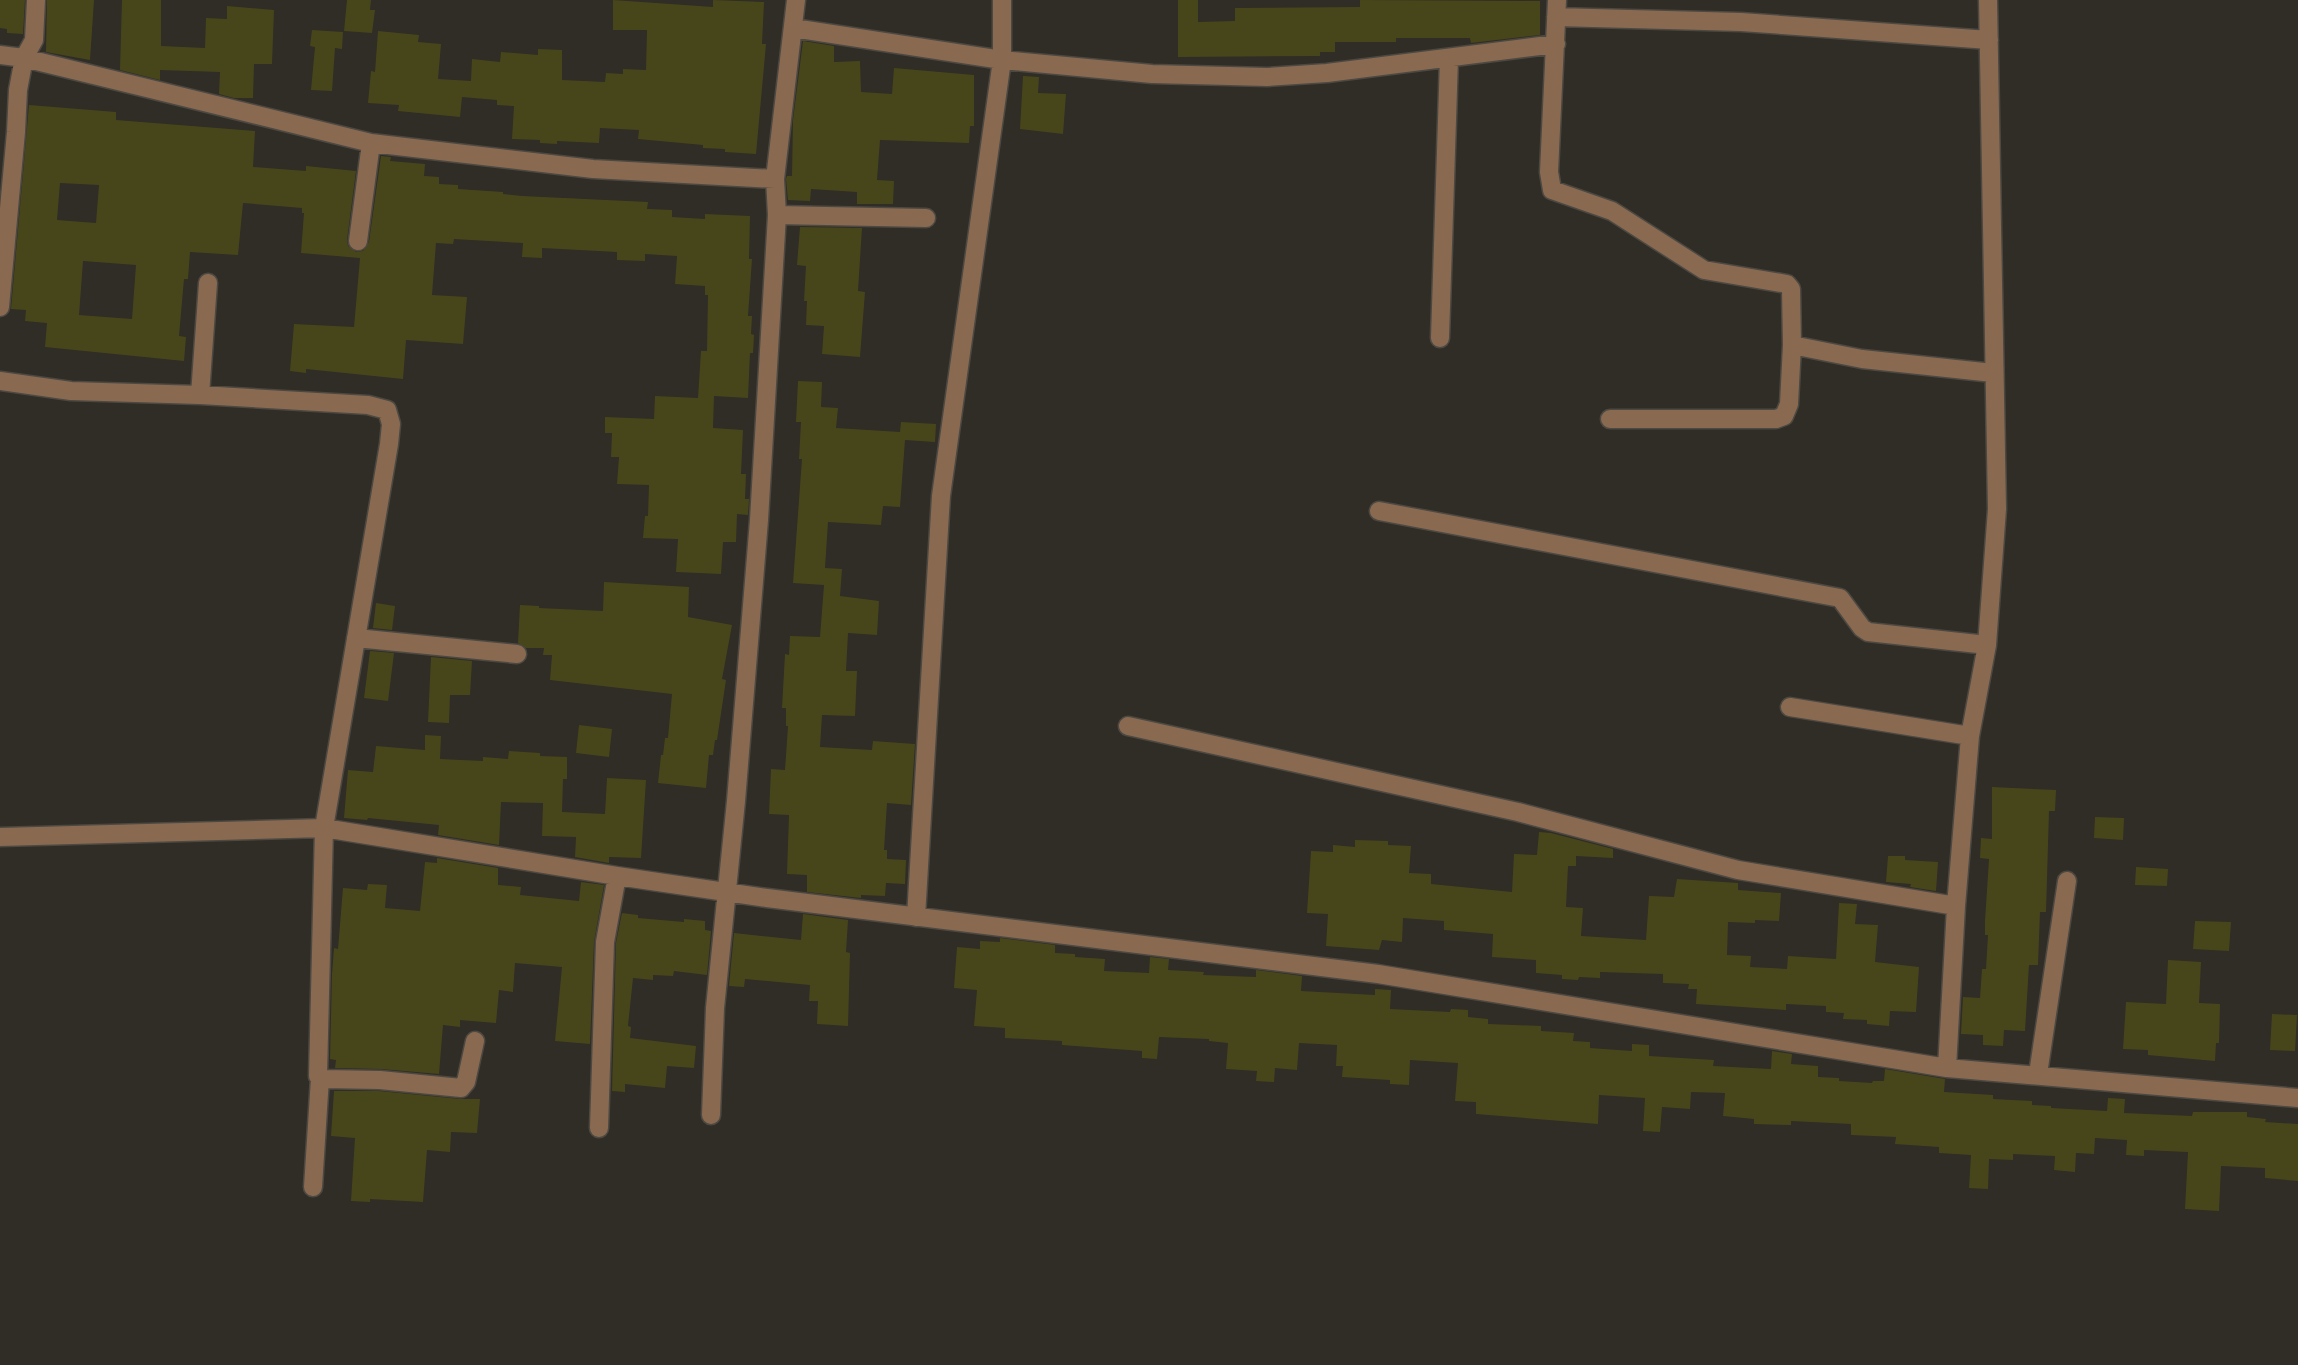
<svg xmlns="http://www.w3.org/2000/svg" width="2298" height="1365" viewBox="0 0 2298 1365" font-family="Ubuntu,sans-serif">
	<rect width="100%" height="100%" fill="#302c26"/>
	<path fill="#47461b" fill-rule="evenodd" d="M0,0H25L23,34L7,33V29L0,28Z
		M47,0H94L90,60L46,52Z
		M122,0H161V46L205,48L206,18L227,19V6L274,10L272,64H254L253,98H234L219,94L220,72L160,70V80L120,70Z
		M347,0H371L370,10H375L372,33L344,31Z
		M613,0L713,7V0L764,2L762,44H766L756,154L725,152V149L703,148V145L638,139L639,130L600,128L599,143L557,141V144L540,143V140L512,139L514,106L497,105V100L462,97L460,117L398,111L399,105L368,103L371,71L375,72L378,31L419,35L418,42L441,44L438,79L471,81L472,59L500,62L501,52L538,55V49L562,50V80L605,82L606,73L623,74V69L646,70L647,30H613Z
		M1178,0H1198V22L1235,21V8L1360,7V0L1540,1V35L1471,43L1470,38H1396V42H1335V52H1320V56L1178,57Z
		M312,30L343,32L342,49L335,48L332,91L311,90L315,47L310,46Z
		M803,41L834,46V62L860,61L861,92L892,94L894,68L974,75V126H970L969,143L880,140L877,180L894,181L893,204H857V192L811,189L810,201L788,200L786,179L787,176H792L793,120Z
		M1023,76L1039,77L1038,93L1066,94L1063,134L1020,129Z
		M29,105L116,112V120L255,131L253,167L306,171V166L356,171L347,240L348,246L356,252L363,251L369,242L381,156L391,157L390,161L425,164L424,176L439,177V184L458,185V189L503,192V194L522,196L648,202L647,209L672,210V217L705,219V214L750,216L749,259H752L748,316H752L751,334L754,335L753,353H750L748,398L714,396L713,428L743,430L741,474H746L745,499H749L748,515L737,514L736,542H723L721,574L676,572L678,539L643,538L645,516H648L649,485L617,484L619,457H611L612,433H605V417L654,419L655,396L698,398L701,351H707L708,295H705V286L675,284L677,256L645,254V261L617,260V252L542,248V258L522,257L523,243L454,239L453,244L436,243L432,295L467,297L463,344L406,340L403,379L306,369V373L290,371L294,324L354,327L360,258L301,253L304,213H302V208L243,203L238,255L190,252L188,279H184L179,336L186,337L184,361L45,347L47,323L25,321L26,310L11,309ZM60,183L99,185L96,223L57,220ZM83,261L136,265L132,319L79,315Z
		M800,227L862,228L858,291L865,292L860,357L822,354L824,326L806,325L807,301H804L806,266L797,265Z
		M798,381L822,382L821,407L838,408L836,428L900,432L901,422L936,424L935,442L905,440L900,507L883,506L881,525L828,522L825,568L842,569L840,596L879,601L877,635L848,633L846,671H857L855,716L822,715L820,747L872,750L873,741L915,744L911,805L887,803L884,850H887V859L906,860L905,884L886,883L885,896L861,895V898L807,892V875L787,874L789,815L769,814L771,769L785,770L788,726H786V708H782L785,654L789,655L790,636L820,637L824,585L793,583L802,459H799L801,422H796Z
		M604,582L689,587L688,617L732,625L722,679L726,680L717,740H715L713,755H709L706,788L658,783L661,755H663L665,738H668L672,694L550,680L552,655H543L544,648H526L518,643L520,605L539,606V608L603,611Z
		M376,603L395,606L392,630L373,628Z
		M370,651L394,653L388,701L364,698Z
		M431,657L472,661L470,695H450L449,723L428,722Z
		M579,725L612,729L609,757L576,753Z
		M425,735L441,736L440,759L483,761V757L508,759L509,751L540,753V756L567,757V779H563L562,812L605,814L607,778L646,780L641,858L609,857V863L575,857L576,837L542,836L543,803L501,802L499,845L438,835L439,825L368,818L367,820L344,818L348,770L373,772L376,746L425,750Z
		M1992,787L2056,790L2055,811H2049L2046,912H2040L2038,965H2029L2025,1031L2004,1030L2003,1046L1983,1045V1035L1961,1034L1963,997L1980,998L1982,969H1986L1988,935H1985V921L1989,859L1980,858L1981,838L1992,839Z
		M2095,817L2124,818L2123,840L2094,838Z
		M1539,832L1551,833L1613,849V858L1576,856V866H1568L1566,907L1583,908L1581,936L1646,940L1649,896L1674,897L1677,879L1738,883V890L1781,893L1779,921L1755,920V923L1728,922L1727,955L1751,956L1750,967L1787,969L1788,956L1836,959L1839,903L1857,904L1855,924L1878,925L1875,962L1919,967L1916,1012L1890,1011L1889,1026L1867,1024V1020L1843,1019L1844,1013L1826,1012V1006L1786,1004V1010L1696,1004L1697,989H1688L1689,984L1663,983V974L1600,972V978L1579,977L1578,980L1562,979V975L1536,973V960L1492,957L1493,934L1444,930V921L1403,918L1402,942L1382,940L1379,950L1326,946L1328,914L1307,913L1311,851L1333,852V845L1355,847V840L1388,841V845L1411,846L1409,873L1431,874V884L1512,892L1514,854L1537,855Z
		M1888,856H1905V860L1938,862L1936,891L1910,887L1911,884L1886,882Z
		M437,858L498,868V885L521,887L520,895L579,901L581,882L604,885L594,942L590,1044L555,1041L562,967L515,963L513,992L499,990L496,1023L460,1020V1027L443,1025L439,1074L381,1069L335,1068L336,1060L330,1059L332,974L334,948L338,949L343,888L367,890L368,884L387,885L385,908L420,911L425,862L437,863Z
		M2136,867L2168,869L2167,886L2135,885Z
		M622,913L638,915V918L684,922V919L705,921V930L711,931L707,975L674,971L673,976L653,975V980L633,978L628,1026L631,1027L630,1038L696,1046L694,1068L667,1066L665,1088L625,1084V1092L612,1091L616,943Z
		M803,914L848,920L846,952L850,953L848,1026L817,1024L818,1001H809L810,985L745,979L744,987L729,986L734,933L801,940Z
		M2195,921L2231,922L2229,951L2193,949Z
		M1000,938L1055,945V953L1075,954V957L1105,959L1104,971L1149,973L1150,957L1169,959L1168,970L1204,972L1203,975L1256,977V970L1302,976L1301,991L1375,995V989L1391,990L1390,1009L1450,1012L1451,1009L1468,1010V1017L1488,1019V1024L1541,1026V1031L1574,1033L1573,1041L1590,1042V1048L1632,1051V1044L1649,1045V1056L1714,1060L1713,1066L1771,1069L1772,1051L1792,1054L1791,1064L1818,1066V1077L1839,1078V1081L1872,1083L1873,1081H1884L1885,1069L1945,1079L1944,1092L1993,1095V1099L2032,1101V1105L2051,1106V1108L2107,1111L2108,1098L2125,1099L2124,1113L2192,1116L2193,1112H2247V1117L2266,1119L2265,1122L2298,1124V1181L2265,1178V1168L2221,1166L2219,1211L2185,1209L2188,1152L2144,1150V1156L2126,1155L2127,1140L2095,1138L2094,1154L2076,1153L2075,1172L2054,1170L2055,1156L2013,1154V1160L1989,1159L1988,1189L1969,1188L1971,1155L1939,1153V1147L1895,1144L1896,1137L1851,1135V1124L1791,1121V1125L1754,1124V1119L1723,1116L1725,1093L1691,1092L1690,1109L1662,1107L1660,1132L1643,1131L1645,1098L1599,1095L1598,1124L1476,1114V1102L1455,1101L1458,1063L1410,1060L1409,1085L1390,1084V1080L1342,1077L1343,1066H1336L1337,1045L1299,1043L1297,1070L1275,1068L1274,1082L1256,1081L1257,1071L1226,1069L1228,1043L1209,1041V1039L1159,1037L1157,1059L1142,1058V1051L1062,1045V1041L1005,1038V1028L974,1026L977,990L954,988L957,947L980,949V941L1000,942Z
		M2168,960L2201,962L2199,1003L2220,1004L2219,1043H2216L2215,1061L2148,1055V1050L2123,1049L2126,1002L2166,1004Z
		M2272,1014L2297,1015L2295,1051L2270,1050Z
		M334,1091H379L460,1099H480L477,1133L451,1132L450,1152L427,1150L423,1202L370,1199V1202L351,1201L355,1138L331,1136Z"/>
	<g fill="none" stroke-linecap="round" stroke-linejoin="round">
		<g stroke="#4c4842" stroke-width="21">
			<path id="minor" d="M1557,0L1549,172L1552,190L1612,211L1704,270L1787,284L1791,289L1792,345L1862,359L1993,373
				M1556,17L1741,22L1989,40
				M793,28L1002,60L1152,74L1267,77L1327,73L1556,44
				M0,55L24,58L371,143L593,169L775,179
				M777,215L926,218
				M358,241L371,143
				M0,307L16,132L18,90L24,58L34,40L36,0
				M1440,338L1449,58
				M0,381L71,391L200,395L368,405L387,410L391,424L389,444L324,828L318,1076L323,1079L380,1080L461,1088L466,1082L475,1041
				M200,395L208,283
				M1610,419H1776L1784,416L1789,404L1792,345
				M1379,511L1840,598L1862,628L1868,632L1987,645
				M356,638L517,654
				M1790,707L1970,736
				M1128,726L1518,812L1738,870L1956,906
				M0,837L324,828L617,876L767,898L1378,974L1947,1068L2298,1098
				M916,917L941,496L1002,60V0
				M1947,1068L1956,906L1970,736L1987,645L1997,509L1988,0
				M2038,1074L2067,881
				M711,1115L715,1008L736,801L759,520L777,215L775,179L796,0
				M599,1128L605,942L617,876
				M313,1187L320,1078"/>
		</g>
		<use href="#minor" stroke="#896950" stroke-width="18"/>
	</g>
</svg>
